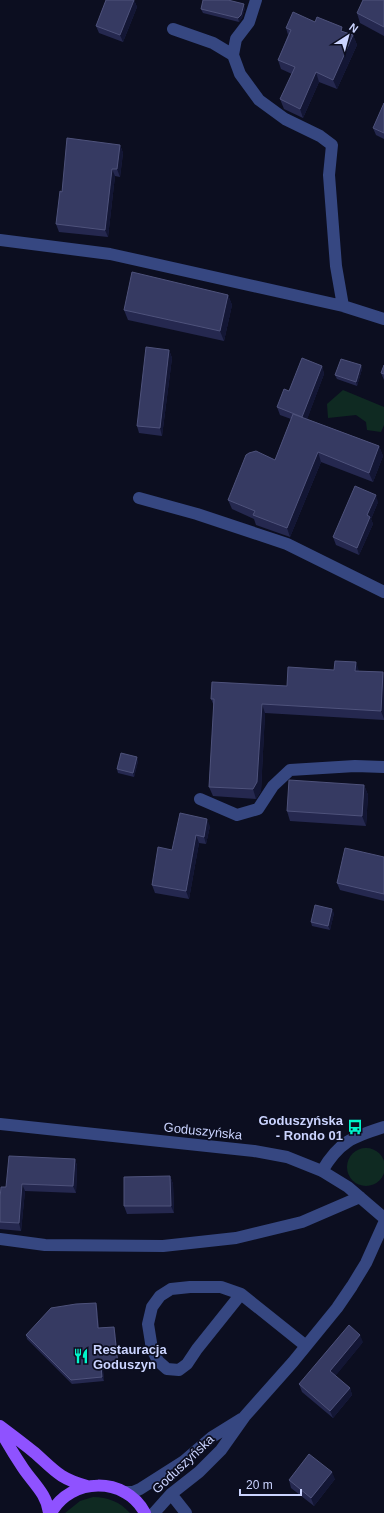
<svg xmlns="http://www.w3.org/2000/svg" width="384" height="1513" viewBox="0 0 384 1513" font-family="Helvetica,sans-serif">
	<rect width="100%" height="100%" fill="#0c0e20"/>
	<path fill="#0f2a22" d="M343,390L384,407V425L381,432L367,430L366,422L356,415L328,418L327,404Z
		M347 1167a19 19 0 1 1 38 0a19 19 0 1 1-38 0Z
		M93,1497C108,1497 120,1502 130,1513H65L80,1501Z"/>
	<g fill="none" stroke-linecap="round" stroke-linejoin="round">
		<path stroke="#364781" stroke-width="12" d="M256,0L249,22L236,39L233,55L240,74L259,100L285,119L320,136L332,145L329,175L336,266L343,306
			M173,29L213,43L233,55
			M0,240L110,254L343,306L384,319
			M139,498L197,514L287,544L384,592
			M200,799L237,815L258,809L273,786L290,770L355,766L384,767
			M0,1124L254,1151L287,1157L322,1171L348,1187L384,1218
			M322,1171C339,1142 352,1137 384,1127
			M0,1239L45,1245L163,1246L236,1238L302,1222L360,1197
			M241,1294L197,1349L187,1364L179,1370L167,1369L158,1361L152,1349L148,1324L152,1307L160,1296L171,1289L190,1287H221L241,1294L306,1346
			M124,1492H133L140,1489L184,1461L212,1437L241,1419
			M171,1494L186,1513
			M154,1513L171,1494L199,1472L221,1450L245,1416L293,1362L337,1308L352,1286L366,1263L384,1223"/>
		<path stroke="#8f52ff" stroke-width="12" d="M0,1426C12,1435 24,1444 35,1453C55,1471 60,1479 87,1486
			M0,1430C7,1443 15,1456 23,1468C33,1483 47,1494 49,1513
			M51,1513C71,1477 125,1476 145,1513"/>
	</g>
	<path fill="#25284f" d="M106,0H134L137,7L123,42L99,33L96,26Z
		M384,0V36L360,23L357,13Z
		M245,8L242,18L239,22L203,13L201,9Z
		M315,22L353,35L357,45L337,89L319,82L303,118L284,109L280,99L292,74L281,69L278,60L288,35L286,28Z
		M384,103V139L376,135L373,128Z
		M120,145L123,153L120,177L115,176L108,237L59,232L56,224Z
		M228,295L232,305L224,341L128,320L124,310Z
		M169,350L172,358L162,436L139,433L137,426Z
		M361,365L362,369L357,386L337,379L335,375Z
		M384,365V380L381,373Z
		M322,366L324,374L307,419L379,446L383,456L373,482L321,462L290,537L256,525L254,519L232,509L228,500L275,460L291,419L280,415L277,407L289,391Z
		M378,502L371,519L373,524L359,555L336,545L333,537Z
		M359,671L383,672L384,675V720L265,713L261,791L256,799L213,796L209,787L214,706L211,699L287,686Z
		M138,761L134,777L118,773L117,769Z
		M364,785L368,795L366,826L290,821L287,811Z
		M210,826L206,844L199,843L189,899L155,893L152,885L172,850Z
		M384,857V901L340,890L337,883Z
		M334,913L330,930L312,926L311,922Z
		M75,1159L77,1166L76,1193L25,1191L21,1231L0,1229V1198L6,1187Z
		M170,1176L173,1184L174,1213L127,1214L124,1206Z
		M97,1307L99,1328L114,1327L115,1331L119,1369L103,1370L104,1381L72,1384L27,1339L26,1335Z
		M363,1342L335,1376L350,1388L352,1395L333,1418L302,1392L299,1384Z
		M335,1479L314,1506L291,1488L289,1480Z"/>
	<path fill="#131634" d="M134,0L137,7L123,42L120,35Z
		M244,4L245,8L242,18L239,22L238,18Z
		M353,35L357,45L337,89L333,80Z
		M316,72L319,82L303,118L300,109Z
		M120,145L123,153L120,177L117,169Z
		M112,169L115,176L108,237L105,230Z
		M228,295L232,305L224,341L220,331Z
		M169,350L172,358L162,436L160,428Z
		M361,365L362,369L357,386L356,382Z
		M322,366L324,374L305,425L302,417Z
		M379,446L383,456L373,482L369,473Z
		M318,452L321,462L290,537L287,528Z
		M376,495L378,502L371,519L373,524L359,555L357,548L367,515Z
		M356,662L359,671H355Z
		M383,672L384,675V719L381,711Z
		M262,704L265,713L261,791L256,799L253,789Z
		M137,757L138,761L134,777L133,773Z
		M364,785L368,795L366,826L362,816Z
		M207,819L210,826L206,844L204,837Z
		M196,835L199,843L189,899L186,891Z
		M332,909L334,913L330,930L328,926Z
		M75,1159L77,1166L76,1193L73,1186Z
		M170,1176L173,1184L174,1213L171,1206Z
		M22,1184L25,1191L21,1231L19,1223Z
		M96,1303L97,1307L99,1332L98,1328Z
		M114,1327L115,1331L119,1369L118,1365Z
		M360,1335L363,1342L333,1379L330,1371Z
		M101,1366L103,1370L104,1381L102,1377Z
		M350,1388L352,1395L333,1418L330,1411Z
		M332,1472L335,1479L314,1506L311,1498Z"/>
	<path fill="#363a62" stroke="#4e527b" d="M106,0H134L120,35L96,26Z
		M203,0H228L244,4L241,15L238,18L201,9Z
		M363,0H384V27L357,13Z
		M293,12L315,22L317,17L342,27L341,31L353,35L333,80L316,72L300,109L280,99L295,67L278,60L291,30L286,28Z
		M384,103V133L373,128Z
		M67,138L120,145L117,169H112L105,230L56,224L60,191L62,192Z
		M132,272L228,295L220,331L124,310Z
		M146,347L169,350L160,428L137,426Z
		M302,358L322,366L302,417L277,407L284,389L289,391Z
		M341,359L361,365L356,382L335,375Z
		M384,365V374L381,373Z
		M293,414L379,446L369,473L318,452L287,528L253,515L255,511L228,500L246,455L249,453L256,451L275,460Z
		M355,486L376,495L367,515L370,517L357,548L333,537Z
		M335,661L356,662L355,671L383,672L381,711L262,704L257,782L253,789L209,787L214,699H211L212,682L287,686L288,667L334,670Z
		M121,753L137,757L133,773L117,769Z
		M289,780L364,785L362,816L287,811Z
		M180,813L207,819L204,837L196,835L186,891L152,885L158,847L172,850Z
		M345,848L384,857V894L337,883Z
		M315,905L332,909L328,926L311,922Z
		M9,1156L75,1159L73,1186L22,1184L19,1223L0,1222V1198L1,1187H6Z
		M170,1176L171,1206H124V1177Z
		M96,1303L98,1328L114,1327L118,1365L101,1366L102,1377L71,1380L26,1335L51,1308L76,1304Z
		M349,1325L360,1335L330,1371L350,1388L330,1411L299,1384Z
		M309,1454L332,1472L311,1498L289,1480Z"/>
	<defs>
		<g id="bus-bare" transform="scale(1.2)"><path d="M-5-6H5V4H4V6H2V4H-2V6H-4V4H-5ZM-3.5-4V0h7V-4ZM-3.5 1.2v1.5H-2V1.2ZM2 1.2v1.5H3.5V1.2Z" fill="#00f6cb" stroke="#0c0e20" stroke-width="2.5" paint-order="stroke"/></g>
		<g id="restaurant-bare" transform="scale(1.2)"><path d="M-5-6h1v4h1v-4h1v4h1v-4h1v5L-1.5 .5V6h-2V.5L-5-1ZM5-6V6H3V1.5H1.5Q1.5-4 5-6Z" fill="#00f6cb" stroke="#0c0e20" stroke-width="2.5" paint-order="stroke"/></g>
	</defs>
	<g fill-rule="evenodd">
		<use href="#bus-bare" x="355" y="1127"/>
		<use href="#restaurant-bare" x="81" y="1356"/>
	</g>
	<g text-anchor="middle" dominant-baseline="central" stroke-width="3.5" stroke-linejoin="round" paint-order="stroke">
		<g font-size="13" font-weight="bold" fill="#cbd4ff" stroke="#0c0e20" text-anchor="end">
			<text x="343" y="1120">Goduszyńska<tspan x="343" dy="15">- Rondo 01</tspan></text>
			<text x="93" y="1349" text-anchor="start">Restauracja<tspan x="93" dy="15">Goduszyn</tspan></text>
		</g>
		<g font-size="13" fill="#cbd4ff" stroke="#0c0e20">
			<text transform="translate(203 1131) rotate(6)">Goduszyńska</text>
			<text transform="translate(183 1464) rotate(-43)">Goduszyńska</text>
		</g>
	</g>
	<g transform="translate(348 36) rotate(36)" stroke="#0c0e20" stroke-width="3" paint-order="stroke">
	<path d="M0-3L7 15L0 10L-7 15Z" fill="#cbd4ff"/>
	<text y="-6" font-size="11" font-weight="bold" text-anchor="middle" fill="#cbd4ff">N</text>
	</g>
	<path d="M240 1489v6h61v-6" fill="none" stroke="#cbd4ff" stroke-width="2"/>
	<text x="246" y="1489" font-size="12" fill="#cbd4ff" stroke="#0c0e20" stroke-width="3" paint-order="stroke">20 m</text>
</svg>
